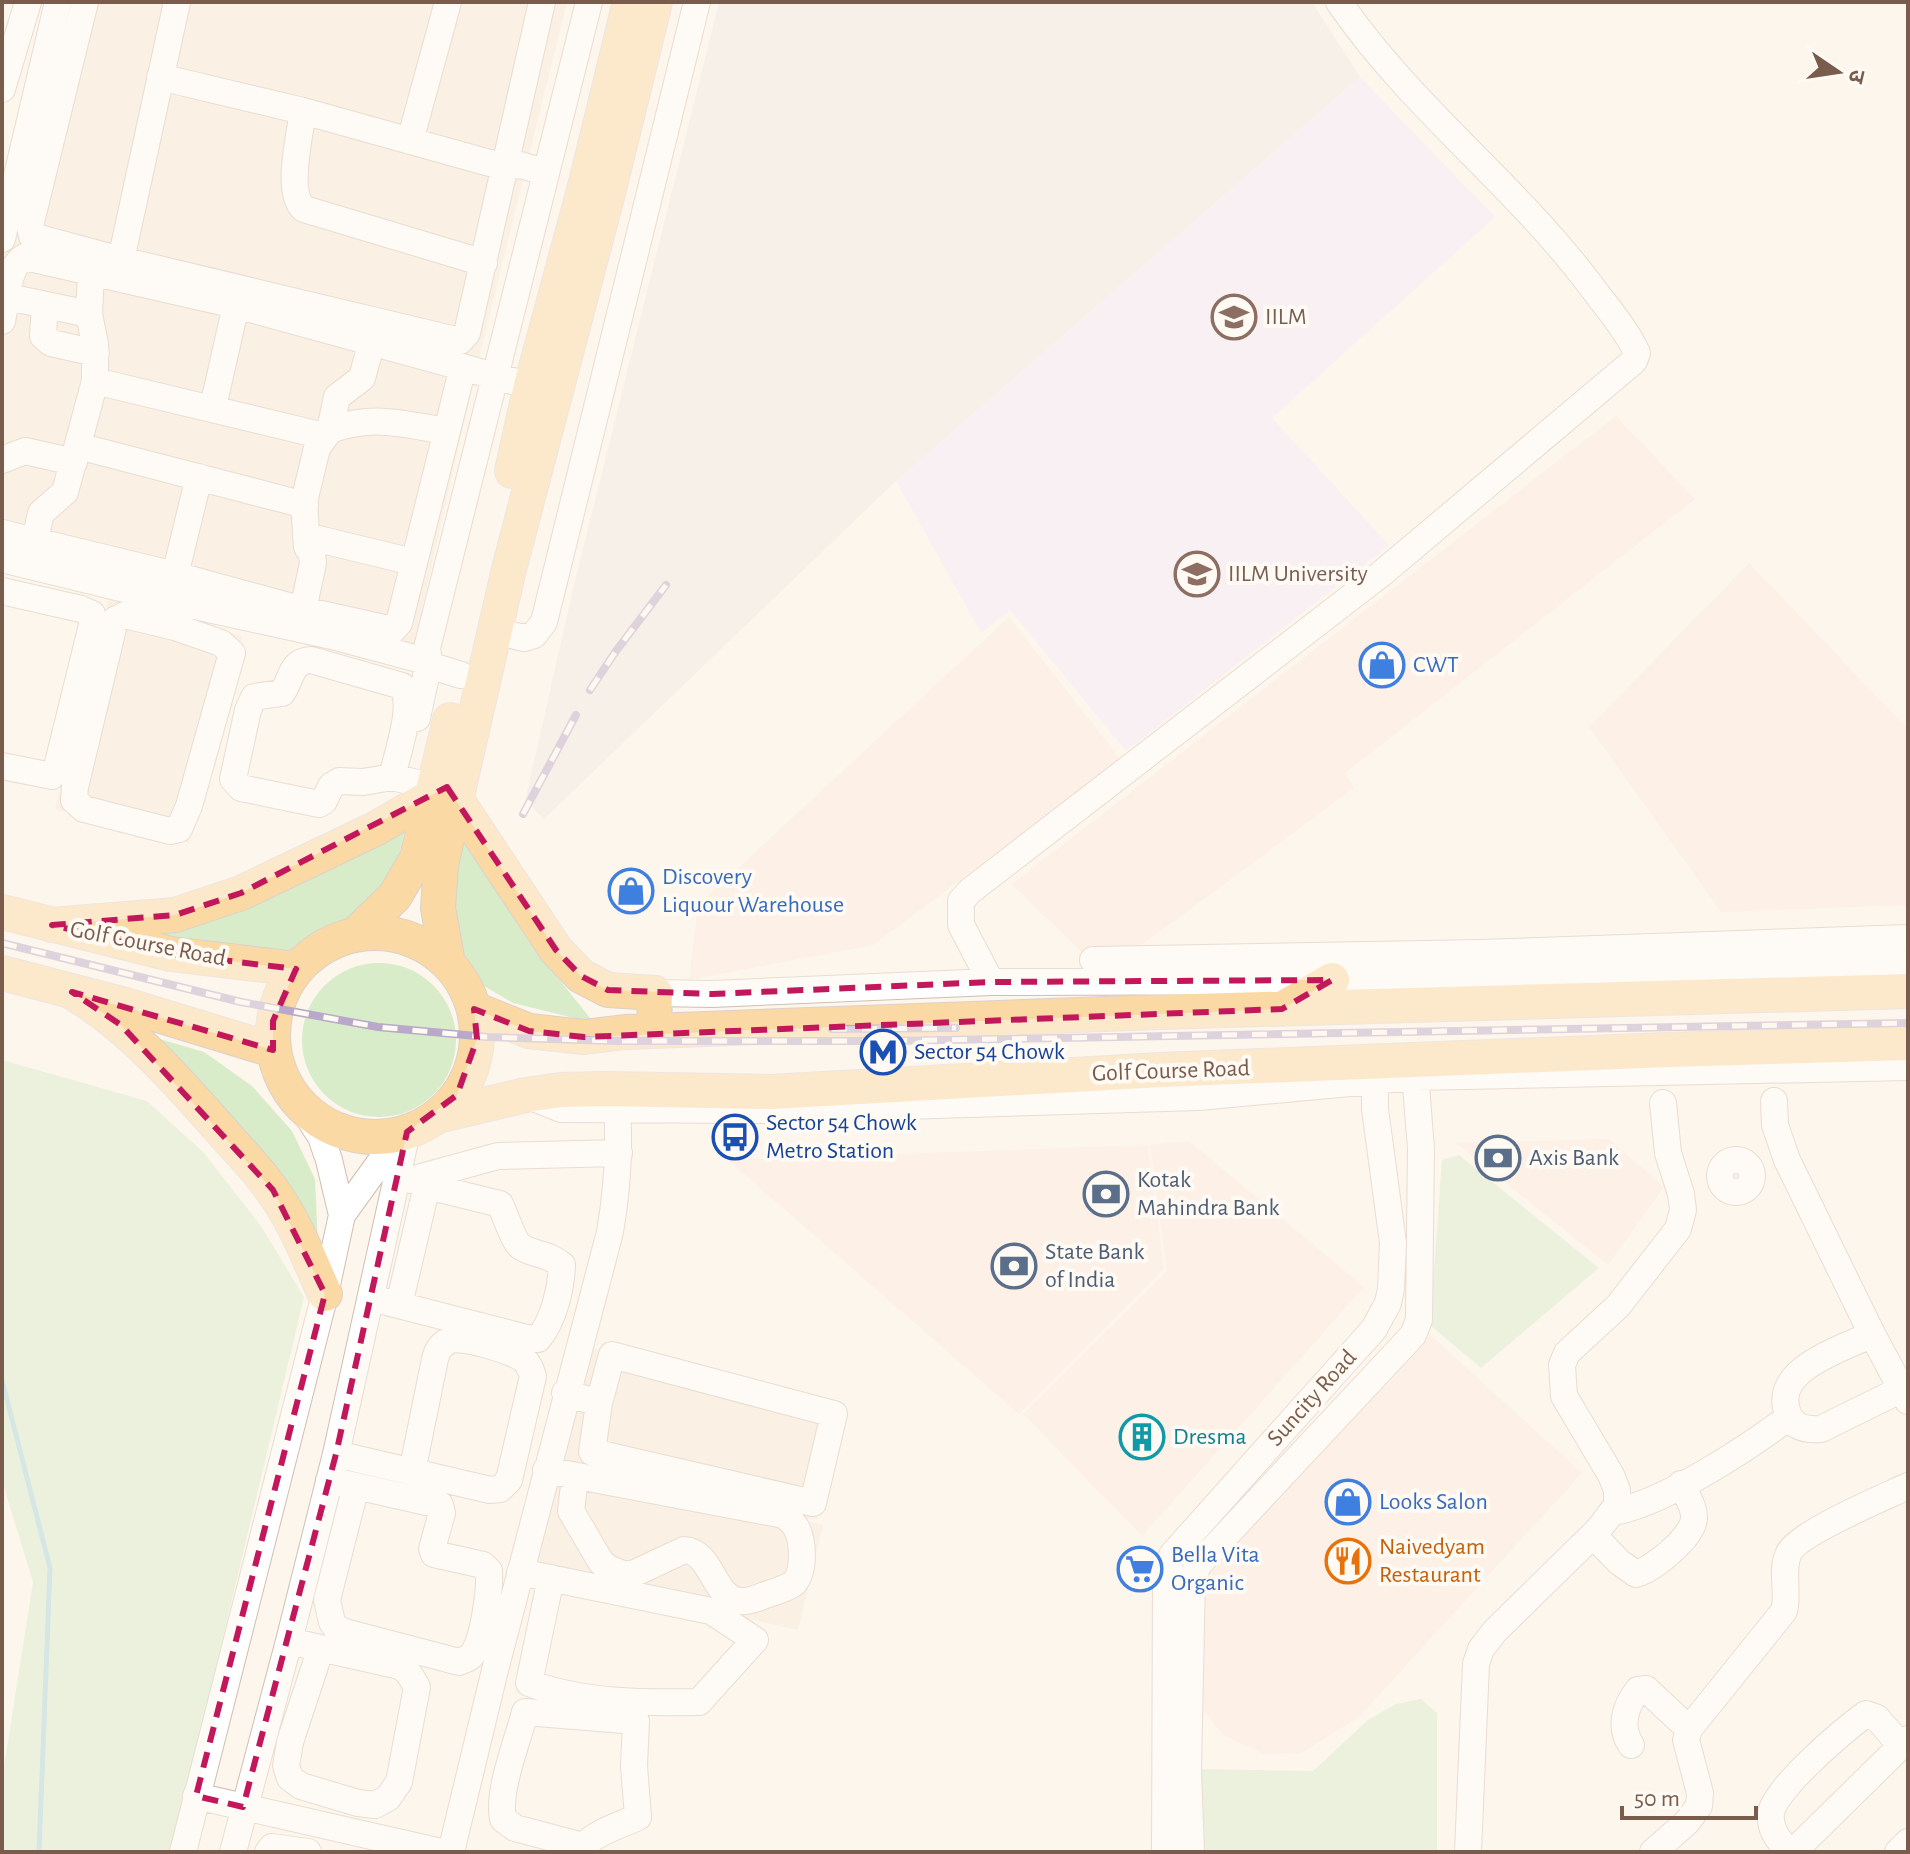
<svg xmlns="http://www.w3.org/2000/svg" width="1910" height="1854" viewBox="0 0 1910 1854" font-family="'Alegreya Sans','Noto Sans Devanagari',sans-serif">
	<rect width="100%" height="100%" fill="#fdf6ec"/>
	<path fill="#f5e8da" d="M64,2H567L480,353L413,648L2,547V255Z
		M109,599L242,636L189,843L55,809Z
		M591,1348L845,1412L817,1520L563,1461Z
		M559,1462L823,1525L798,1630L533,1569Z"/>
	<path fill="#fde8e0" d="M1616,416L1695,499L1345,773L1354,788L1139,947L1083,954L1012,884Z
		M1749,563L1908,729V905L1721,912L1589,727Z
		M1009,617L1121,760L873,945L689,980L698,905Z
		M1609,1139L1664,1187L1608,1265L1456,1143Z
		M1189,1141L1364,1287L1142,1536L1023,1414L1167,1271L1150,1145Z
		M1148,1145L1164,1269L1019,1414L728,1160Z
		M1427,1332L1582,1473L1358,1718L1301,1753L1264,1754L1223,1735L1198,1703L1195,1610L1208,1573Z"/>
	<path fill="#efe9e4" d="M719,2H1312L1360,77L896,481L544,819L525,801L574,585Z"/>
	<path fill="#f3e8fa" d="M1360,77L1495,217L1272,418L1389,545L1126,751L1010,610L981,633L896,481Z"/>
	<path fill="#d8ecc9" d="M406,825L397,864L382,900L355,921L278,958L140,938Z
		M461,831L527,939L594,1023L513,1003L484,986L468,968L454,912Z
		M302 1040a77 77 0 1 1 154 0a77 77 0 1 1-154 0Z
		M146,1035L204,1052L252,1086L292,1131L315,1179L318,1245Z
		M2,1060L147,1101L204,1153L261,1226L304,1297L172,1852H2V1779L33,1582L2,1481Z
		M1459,1155L1599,1268L1481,1368L1430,1325L1442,1160Z
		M1421,1699L1437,1713V1852H1202L1201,1769L1313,1771L1369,1719L1396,1704Z"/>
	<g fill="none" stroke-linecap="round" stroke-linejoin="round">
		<path stroke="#a5d3da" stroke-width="5" d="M2,1380L50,1568L39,1852"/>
		<g stroke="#d1beb0" stroke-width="28">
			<path id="minor" d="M85,2L30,226L32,236L121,260L460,341L467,333L542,2
				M160,77L303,111L504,167L520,165L545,172
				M2,89L28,2
				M303,111C300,135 285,193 304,209L484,263
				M410,141L448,2
				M2,239L58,2
				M121,260L177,2
				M8,297L89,314
				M45,305L43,336L51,343L96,353
				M2,321C6,303 7,265 25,257L236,305L531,386
				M95,381L324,436
				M213,407L236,305
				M330,430C372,415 402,423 445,431
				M78,446L305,505
				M2,460L25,451L74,462
				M2,533L175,575L303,610L393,630L399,623L463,367
				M306,536L413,562
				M35,540L41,513L65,492L95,381V344L89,314L91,273
				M2,559L181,603L332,636L429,662L417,718
				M175,575L199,477
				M2,591L81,609L92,614V625L57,767L52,776L2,766
				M303,610L313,563L312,554L307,547L304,502L317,448L330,430L337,397L362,378L372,341
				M175,627L125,615L115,620L75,787L74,800L84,809L170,831L179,829L189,806L232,653L221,643L175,627L181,603
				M494,631L524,638L534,635L544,622L697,2
				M461,675L435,667L429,662L427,648L589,2
				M392,777C397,754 415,705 402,686L311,660C290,661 292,679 282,693L254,697L248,710L233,779L241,788L319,804L324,801L331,786L339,781L363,782L392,777L434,787
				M1093,960L1480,953L1908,938
				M991,982L961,925V901L970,891L1381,574L1634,361L1637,353C1625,327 1605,305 1588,282C1513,183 1410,106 1339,2
				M655,993L712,994L991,982L1276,981L1908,964
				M526,1095L561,1109L774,1110L1199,1097L1415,1077L1908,1067
				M1774,1101L1775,1125L1787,1160L1872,1334L1908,1401
				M1720 1176a16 16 0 1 1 32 0a16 16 0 1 1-32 0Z
				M410,1180L498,1156L619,1153
				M342,1215L399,1136
				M371,1298L527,1338L538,1339C554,1320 561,1289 562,1265C548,1253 532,1255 520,1246C513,1240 505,1214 500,1204L431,1187L425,1194L399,1305
				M1872,1334C1841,1350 1768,1370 1789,1416C1795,1429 1809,1430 1821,1429L1902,1389
				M565,1393L599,1403L612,1355L834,1414L813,1503L592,1452L599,1403
				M336,1454L490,1490L500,1489L509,1480L533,1376C531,1370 529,1364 524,1360C514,1351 463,1336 451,1340C442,1343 437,1350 435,1359L412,1472
				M546,1470L784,1515C789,1519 794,1523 797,1529C803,1542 805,1571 794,1583C786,1589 774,1592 765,1595C758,1598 749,1602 741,1601C713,1600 713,1551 684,1550L635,1573L625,1575L608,1568L601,1562L571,1511L575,1477
				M329,1480L440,1505L442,1513L432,1549L434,1554L483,1565L489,1571C490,1590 484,1641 471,1656C468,1659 463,1660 459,1662L345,1632L336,1628L332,1622L327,1600L356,1486
				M1614,1512C1664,1503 1748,1448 1789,1417
				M1593,1535L1619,1562L1636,1574C1653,1569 1692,1538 1694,1519C1695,1507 1686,1495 1681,1484
				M520,1572L711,1611L755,1640L699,1702C643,1703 582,1703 529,1683L551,1578
				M289,1641L400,1666L408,1672L417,1687L399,1782L388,1798L375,1805L358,1803L301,1786L290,1778L286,1766L290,1742L321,1648
				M1631,1745C1619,1727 1625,1706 1638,1690L1646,1689L1689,1729
				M196,1796L441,1852
				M183,1852L325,1294L342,1215L329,1160L321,1137L303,1109
				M233,1852L289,1641L336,1454L407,1132
				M268,1852L272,1847L308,1852
				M451,1852L495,1670L610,1232C617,1191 620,1152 617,1110
				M581,1852C587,1834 622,1825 638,1817L634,1766L636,1721L525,1712C518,1740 497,1791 503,1819L515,1828L583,1846
				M1165,1852L1166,1576L1172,1555L1374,1329L1388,1303L1391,1289L1393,1243L1375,1109V1063
				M1191,1852L1188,1771L1192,1577L1199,1564L1413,1335L1419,1320L1421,1149L1414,1060
				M1468,1852L1476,1664L1481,1649L1495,1631L1599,1529L1617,1505V1490L1611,1475L1564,1396L1562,1365L1567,1353L1618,1306L1678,1229L1683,1210L1681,1194L1668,1153L1663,1103
				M1653,1852L1687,1822L1699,1806L1700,1793L1686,1740L1689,1729L1784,1611C1789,1593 1781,1572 1788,1555C1795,1534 1885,1497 1908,1486
				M1789,1852C1779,1840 1769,1830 1771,1813C1774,1789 1845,1729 1866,1714L1877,1718L1901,1746
				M1793,1852L1908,1739
				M1898,1852L1908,1842"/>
		</g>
		<g stroke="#dad1cd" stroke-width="36">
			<path id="major" d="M512,471L531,386L585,187L630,2
				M456,799L556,950L581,976L608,990L655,993L654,1031
				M2,912L171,954L296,969
				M52,925L175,915L241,893L375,829L432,796
				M357,933L395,896L417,858L450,720
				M273 1035a102 102 0 1 1 204 0a102 102 0 1 1-204 0Z
				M448,963L438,908L441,865L509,569L608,193L655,2
				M2,973L125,1005L273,1050
				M72,992C130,1027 175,1078 220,1129C237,1149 257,1168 272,1190C295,1221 309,1259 325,1294
				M1285,1007L1332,980
				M474,1009L529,1031L584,1037L625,1032L1159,1012L1908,991
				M437,1116L526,1095L561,1090L606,1089L771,1092L1161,1070L1667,1050L1908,1043"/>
		</g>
		<use href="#minor" stroke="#fff" stroke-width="26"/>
		<use href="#major" stroke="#fbd9a5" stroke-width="34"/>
		<g stroke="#b9a8c9" stroke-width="8">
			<path id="rail" d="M590,690L616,651L666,585
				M523,814L576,715
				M2,943L241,1002L378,1027L487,1037L617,1041H885L1908,1023
				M832,1029L956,1028"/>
		</g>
		<use href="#rail" stroke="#fffaf3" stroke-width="5" stroke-dasharray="15" stroke-linecap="butt"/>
	</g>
	<path d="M0 0H1910V1854H0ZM447,787L556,950L581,976L608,990L712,994L991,982L1332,980L1282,1009L584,1037L529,1031L474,1009L477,1039L457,1095L407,1132L336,1454L243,1807L196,1796L325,1294L273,1190L121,1025L72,992L273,1050V1021L296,969L171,954L52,925L175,915L241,893Z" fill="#fdf6ec" fill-opacity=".55" fill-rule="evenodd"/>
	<path fill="none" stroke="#c2185b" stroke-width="6" stroke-dasharray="16 10" stroke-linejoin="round" d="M447,787L556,950L581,976L608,990L712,994L991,982L1332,980L1282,1009L584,1037L529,1031L474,1009L477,1039L457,1095L407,1132L336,1454L243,1807L196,1796L325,1294L273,1190L121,1025L72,992L273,1050V1021L296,969L171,954L52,925L175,915L241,893Z"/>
	<defs>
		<g id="university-ring" transform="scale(2.3)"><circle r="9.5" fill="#fffaf3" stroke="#8d6e63" stroke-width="1.5"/><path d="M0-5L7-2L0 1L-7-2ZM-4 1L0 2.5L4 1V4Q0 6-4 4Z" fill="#8d6e63"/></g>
		<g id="shop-ring" transform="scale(2.3)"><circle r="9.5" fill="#fffaf3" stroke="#3f7fe0" stroke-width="1.5"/><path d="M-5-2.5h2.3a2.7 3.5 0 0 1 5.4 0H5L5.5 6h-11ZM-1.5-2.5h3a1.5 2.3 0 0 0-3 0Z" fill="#3f7fe0"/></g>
		<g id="metro-ring" transform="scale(2.3)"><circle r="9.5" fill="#fffaf3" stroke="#1a4fb4" stroke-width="1.5"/><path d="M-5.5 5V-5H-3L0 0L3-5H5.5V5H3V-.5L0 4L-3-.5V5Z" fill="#1a4fb4"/></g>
		<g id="bus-ring" transform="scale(2.3)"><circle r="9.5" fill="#fffaf3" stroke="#1a4fb4" stroke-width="1.5"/><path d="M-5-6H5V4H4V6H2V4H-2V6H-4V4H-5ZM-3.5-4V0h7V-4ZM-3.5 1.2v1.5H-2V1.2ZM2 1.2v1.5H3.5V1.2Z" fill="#1a4fb4"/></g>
		<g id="bank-ring" transform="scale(2.3)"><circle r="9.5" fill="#fffaf3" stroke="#5c6f8a" stroke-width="1.5"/><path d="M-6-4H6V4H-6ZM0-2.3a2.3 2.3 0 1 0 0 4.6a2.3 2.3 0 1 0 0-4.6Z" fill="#5c6f8a"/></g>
		<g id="building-ring" transform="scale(2.3)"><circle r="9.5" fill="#fffaf3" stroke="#0f9aa8" stroke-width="1.5"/><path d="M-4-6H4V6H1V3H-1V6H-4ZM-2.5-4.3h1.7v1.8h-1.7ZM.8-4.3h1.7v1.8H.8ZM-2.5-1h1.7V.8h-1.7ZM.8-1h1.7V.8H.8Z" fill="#0f9aa8"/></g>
		<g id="restaurant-ring" transform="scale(2.3)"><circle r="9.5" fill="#fffaf3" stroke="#e8710a" stroke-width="1.5"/><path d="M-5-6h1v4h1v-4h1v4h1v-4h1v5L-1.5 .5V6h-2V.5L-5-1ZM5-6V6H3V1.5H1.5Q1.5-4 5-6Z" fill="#e8710a"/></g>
		<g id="supermarket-ring" transform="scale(2.3)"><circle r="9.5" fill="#fffaf3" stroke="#3f7fe0" stroke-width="1.5"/><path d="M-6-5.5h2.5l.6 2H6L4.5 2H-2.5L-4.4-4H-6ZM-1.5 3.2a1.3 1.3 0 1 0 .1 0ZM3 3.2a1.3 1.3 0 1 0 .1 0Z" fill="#3f7fe0"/></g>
	</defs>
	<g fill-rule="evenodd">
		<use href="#university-ring" x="1234" y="317"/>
		<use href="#university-ring" x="1197" y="574"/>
		<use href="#shop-ring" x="1382" y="665"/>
		<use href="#shop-ring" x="631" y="891"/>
		<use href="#metro-ring" x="883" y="1052"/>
		<use href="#bus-ring" x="735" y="1137"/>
		<use href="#bank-ring" x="1498" y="1158"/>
		<use href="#bank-ring" x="1106" y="1194"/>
		<use href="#bank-ring" x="1014" y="1266"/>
		<use href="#building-ring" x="1142" y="1437"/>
		<use href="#shop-ring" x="1348" y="1502"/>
		<use href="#restaurant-ring" x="1348" y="1561"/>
		<use href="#supermarket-ring" x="1140" y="1569"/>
	</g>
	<g text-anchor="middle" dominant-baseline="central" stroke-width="8" stroke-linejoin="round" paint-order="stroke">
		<g font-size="24" fill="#785e54" stroke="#fffaf3" text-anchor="start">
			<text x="1265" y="317">IILM</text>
			<text x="1228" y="574">IILM University</text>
		</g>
		<g font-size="24" fill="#366cbe" stroke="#fffaf3" text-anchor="start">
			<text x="1413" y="665">CWT</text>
			<text x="662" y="877">Discovery<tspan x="662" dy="28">Liquour Warehouse</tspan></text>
			<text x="1379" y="1502">Looks Salon</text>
			<text x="1171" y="1555">Bella Vita<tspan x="1171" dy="28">Organic</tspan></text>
		</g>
		<g font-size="24" fill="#7a5c4d" stroke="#fffaf3">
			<text transform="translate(148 944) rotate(11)">Golf Course Road</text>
			<text transform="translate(1171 1071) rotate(-2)">Golf Course Road</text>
			<text transform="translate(1312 1398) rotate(-48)">Suncity Road</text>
		</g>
		<g font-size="24" fill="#164399" stroke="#fffaf3" text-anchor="start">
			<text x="914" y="1052">Sector 54 Chowk</text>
			<text x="766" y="1123">Sector 54 Chowk<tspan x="766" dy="28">Metro Station</tspan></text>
		</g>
		<g font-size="24" fill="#4e5e75" stroke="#fffaf3" text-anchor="start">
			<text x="1529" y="1158">Axis Bank</text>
			<text x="1137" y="1180">Kotak<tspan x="1137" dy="28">Mahindra Bank</tspan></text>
			<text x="1045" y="1252">State Bank<tspan x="1045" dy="28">of India</tspan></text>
		</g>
		<g font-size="24" fill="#0d838f" stroke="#fffaf3" text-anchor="start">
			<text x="1173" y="1437">Dresma</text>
		</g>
		<g font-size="24" fill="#c56008" stroke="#fffaf3" text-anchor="start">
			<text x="1379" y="1547">Naivedyam<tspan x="1379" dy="28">Restaurant</tspan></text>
		</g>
	</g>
	<rect width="1910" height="1854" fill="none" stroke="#7a5c4d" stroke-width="8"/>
	<g transform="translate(1838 72) rotate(103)" stroke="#fffaf3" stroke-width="6" paint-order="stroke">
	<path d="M0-6L14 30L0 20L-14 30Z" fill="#7a5c4d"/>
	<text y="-12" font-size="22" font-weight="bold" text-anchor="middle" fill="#7a5c4d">उ</text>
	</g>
	<path d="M1622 1806v12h134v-12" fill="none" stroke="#7a5c4d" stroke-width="4"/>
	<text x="1634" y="1806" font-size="24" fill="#7a5c4d" stroke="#fffaf3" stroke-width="6" paint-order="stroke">50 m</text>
</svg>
